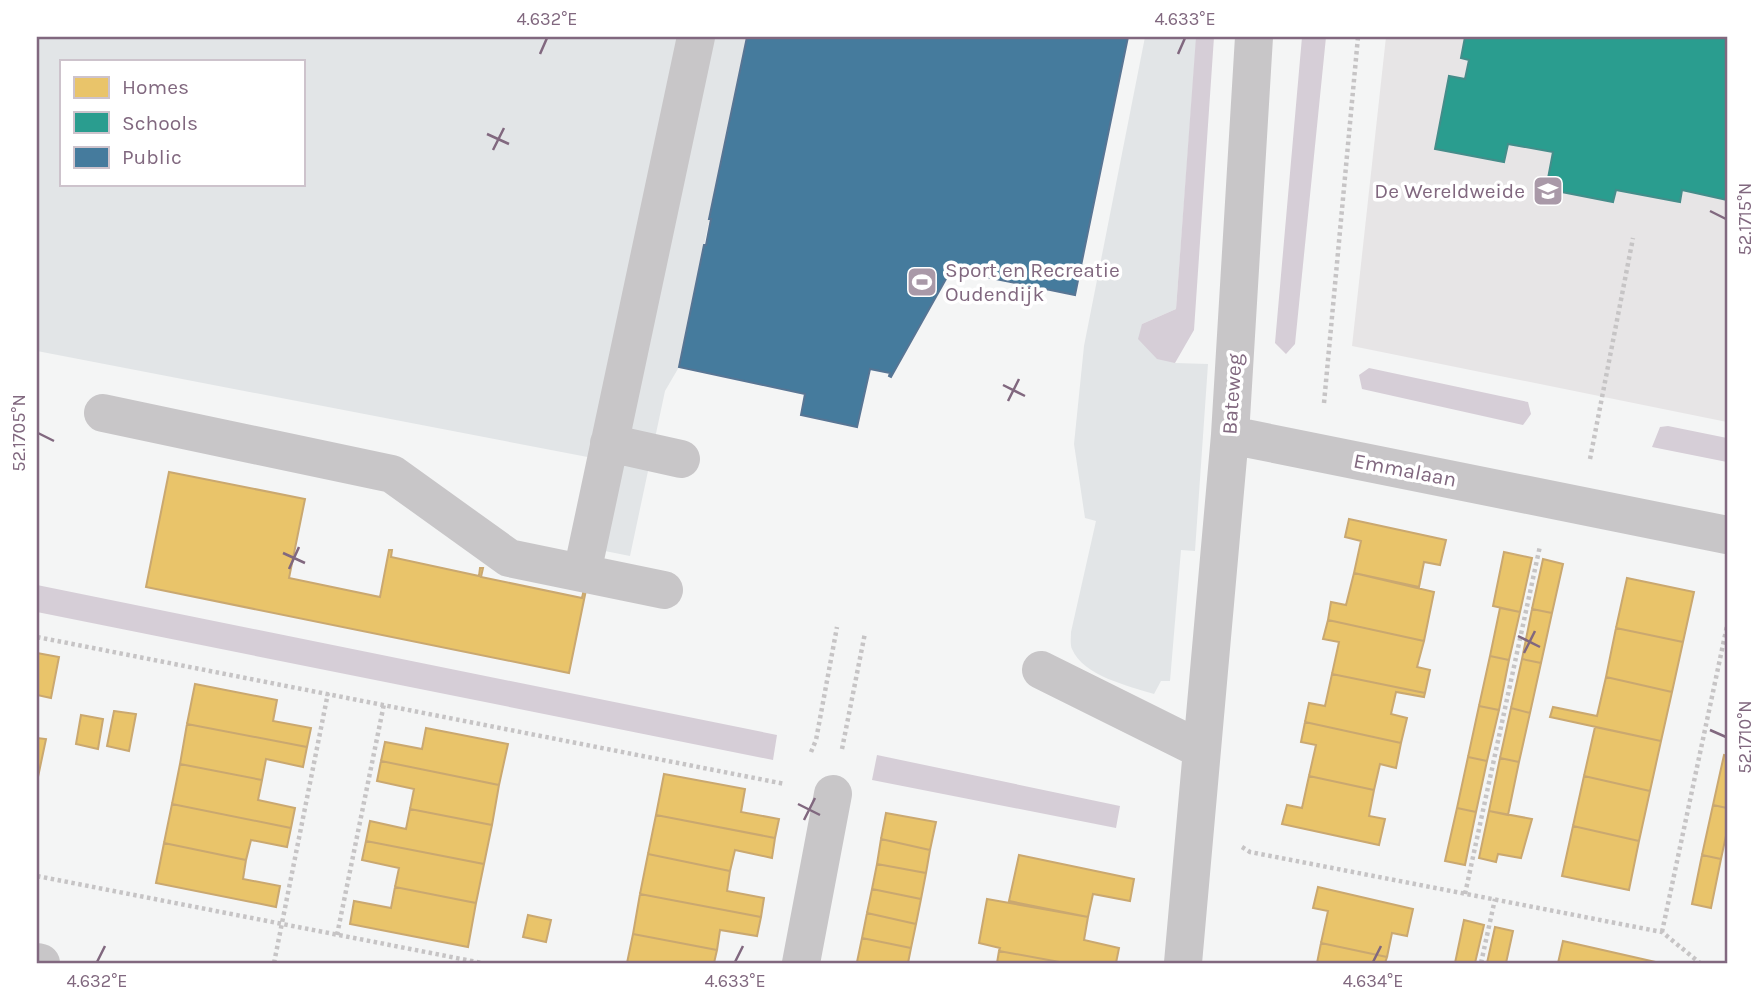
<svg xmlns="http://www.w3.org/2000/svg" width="1764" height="1000" viewBox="0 0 1764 1000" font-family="Karla,sans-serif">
	<rect width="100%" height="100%" fill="#f4f5f5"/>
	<path fill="#e7e5e6" d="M1386,37H1727V422L1352,346Z"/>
	<path fill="#e2e5e7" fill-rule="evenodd" d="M37,37H747L679,367L665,391L630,556L580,546L598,459L37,351ZM61,61H303V184H61Z
		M1145,37H1196V45L1176,309L1142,324L1175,363L1208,364L1195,551L1181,550L1170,681H1161L1154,694C1129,686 1083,676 1072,649C1070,645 1071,637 1071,632L1096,521L1085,518L1074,444L1084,346Z"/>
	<path fill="#d6ced7" d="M1196,37H1214L1194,330L1175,363L1157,359L1138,339L1142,324L1176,309Z
		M1302,37H1326L1295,344L1286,354L1275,343Z
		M1369,368L1528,402L1531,414L1523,425L1362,389L1359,375Z
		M1668,426L1727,438V462L1652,447L1660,427Z
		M37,585L777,735L773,760L37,612Z
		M877,755L1120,806L1116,828L872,780Z"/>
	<path fill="#e9c46a" stroke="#caa870" stroke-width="2" d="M169,472L305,499L289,578L380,597L389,550H392L391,557L479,576L480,568H483L481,577L582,598L584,589L586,590L569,673L146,587Z
		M1349,519L1446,540L1440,565L1424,562L1419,587L1354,573L1361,541L1345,537Z
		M1504,552L1532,558L1520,612L1493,606Z
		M1543,559L1563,564L1552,613L1532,609Z
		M1354,573L1434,592L1424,641L1328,620L1331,602L1346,605Z
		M1627,578L1694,592L1683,642L1616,628Z
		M1500,608L1520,612L1509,660L1490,656Z
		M1532,609L1552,613L1541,663L1522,659Z
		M1328,620L1424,641L1417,667L1430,670L1425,693L1332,674L1339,642L1323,639Z
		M1616,628L1683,642L1672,692L1606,677Z
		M37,653L59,657L51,698L37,695Z
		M1490,656L1509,660L1499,710L1479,706Z
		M1522,659L1541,663L1530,713L1511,708Z
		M1332,674L1425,693L1424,697L1396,692L1391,714L1407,718L1401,743L1305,722L1309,703L1325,706Z
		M1606,677L1672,692L1661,741L1550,717L1553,707L1597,716Z
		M195,684L277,700L273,721L311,728L307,747L187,724Z
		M1479,706L1499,710L1487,761L1468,757Z
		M1511,708L1530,713L1519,762L1500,758Z
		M114,711L136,714L129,751L107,746Z
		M81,715L103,719L98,749L76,744Z
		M1305,722L1401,743L1396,768L1380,764L1374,790L1309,776L1316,745L1301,742Z
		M187,724L307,747L303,767L266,759L262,780L180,764Z
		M1595,727L1661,741L1650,791L1584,776Z
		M426,728L508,744L499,785L381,761L385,742L422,749Z
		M37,738L46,739L38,777L37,776Z
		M1724,755L1727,756V808L1713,805Z
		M1468,757L1487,761L1476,812L1457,808Z
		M1500,758L1519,762L1508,815L1489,811Z
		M381,761L499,785L492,825L410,809L414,789L377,781Z
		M180,764L262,780L258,800L295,808L291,828L172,804Z
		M664,774L745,789L741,812L779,819L775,838L656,815Z
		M1309,776L1374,790L1369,816L1385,819L1379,845L1282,824L1287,805L1302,808Z
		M1584,776L1650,791L1639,841L1573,826Z
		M172,804L291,828L287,847L251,840L246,860L164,843Z
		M1713,805L1727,808V831L1721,859L1702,855Z
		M1457,808L1476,812L1465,865L1445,861Z
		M410,809L492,825L484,864L366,841L370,821L406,829Z
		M1489,811L1532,819L1521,858L1498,854L1496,862L1479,858Z
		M886,813L936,822L930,850L881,839Z
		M656,815L775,838L772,858L735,850L730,871L648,854Z
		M1573,826L1639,841L1629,890L1562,876Z
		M881,839L930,850L926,873L877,864Z
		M366,841L484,864L476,903L395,887L399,868L362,860Z
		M164,843L246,860L243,879L280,886L276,907L156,883Z
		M648,854L730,871L727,891L764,898L761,917L640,894Z
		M1019,855L1134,879L1130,901L1093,894L1088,917L1009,901Z
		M1702,855L1721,859L1711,908L1692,904Z
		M877,864L926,873L921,899L872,889Z
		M395,887L476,903L468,947L350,924L354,901L391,908Z
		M1318,887L1413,909L1407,936L1392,933L1387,957L1321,943L1328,911L1313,908Z
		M872,889L921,899L916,924L867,913Z
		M640,894L761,917L757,936L720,930L717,950L633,934Z
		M987,899L1088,917L1084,940L1119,948L1116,963H1065L999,951L1000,948L979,943Z
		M867,913L916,924L911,948L862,938Z
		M528,915L551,920L546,942L523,937Z
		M1464,920L1484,925L1475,963H1455Z
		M1495,927L1513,931L1506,963H1487Z
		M633,934L717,950L714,963H627Z
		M862,938L911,948L908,963L857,962Z
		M1563,941L1660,963H1558Z
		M1321,943L1387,957L1385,963H1317Z
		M999,951L1065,963H997Z"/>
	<path fill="#2a9d8f" stroke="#448d8a" stroke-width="2" d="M1465,37H1727V200L1682,190L1680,202L1616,190L1613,202L1546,189L1553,152L1508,144L1504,162L1435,149L1449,76L1465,79L1469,60L1461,58Z"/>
	<path fill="#457b9d" stroke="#577594" stroke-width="2" d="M747,37H1128L1075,295L951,270L891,377L889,376L890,373L870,369L857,427L801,415L805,394L679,367L704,245H706L711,219H709Z"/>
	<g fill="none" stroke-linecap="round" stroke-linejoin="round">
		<path stroke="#c6c4c5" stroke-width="4.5" stroke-dasharray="3.5 3.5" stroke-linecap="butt" d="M1324,403L1358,37
			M1590,459L1633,238
			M37,637L785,784
			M842,749L865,633
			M811,752L816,740L837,627
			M1242,847L1250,852L1662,932L1700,963
			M37,876L482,963
			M1465,894L1540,546
			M1662,932L1727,626
			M337,935L384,704
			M274,963L328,693
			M1481,963L1495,899"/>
		<path stroke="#c8c6c8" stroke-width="38" d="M103,413L392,474L509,558L664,590
			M1230,435L1727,535
			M609,443L681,459
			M582,573L696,37
			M1041,670L1202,750
			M37,962L41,963
			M801,963L833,794
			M1183,963L1230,435L1254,37"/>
	</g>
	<path fill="none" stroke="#81687f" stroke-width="2.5" d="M540,54L547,38M1178,54L1185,38M487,134L509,144M493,150L504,128M1710,211L1726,219M1003,385L1025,396M1008,401L1019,379M38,433L54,441M283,553L305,563M289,569L299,547M1518,636L1540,647M1524,653L1535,631M1710,730L1726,737M798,804L820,815M804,820L815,798M97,962L105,946M735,962L743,946M1373,962L1381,946"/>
	<defs>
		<g id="school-square" transform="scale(1.575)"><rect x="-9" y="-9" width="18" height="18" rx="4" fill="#a999a8" stroke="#fff"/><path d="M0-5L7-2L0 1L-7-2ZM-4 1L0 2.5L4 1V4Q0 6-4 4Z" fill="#fff"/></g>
		<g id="stadium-square" transform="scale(1.575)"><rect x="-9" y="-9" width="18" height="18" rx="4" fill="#a999a8" stroke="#fff"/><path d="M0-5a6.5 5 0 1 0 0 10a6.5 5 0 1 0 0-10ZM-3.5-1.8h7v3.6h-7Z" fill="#fff"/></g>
	</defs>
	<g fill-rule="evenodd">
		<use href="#school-square" x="1548" y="191"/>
		<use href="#stadium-square" x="922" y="282"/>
	</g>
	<g text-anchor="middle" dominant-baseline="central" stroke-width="7" stroke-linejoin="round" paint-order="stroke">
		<g font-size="21" fill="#81687f" stroke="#fff" text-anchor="end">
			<text x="1525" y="191">De Wereldweide</text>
			<text x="945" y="270" text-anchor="start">Sport en Recreatie<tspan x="945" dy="24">Oudendijk</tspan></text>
		</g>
		<g font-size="21" fill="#81687f" stroke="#fff">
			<text transform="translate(1232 394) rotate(-86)">Bateweg</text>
			<text transform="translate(1405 470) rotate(11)">Emmalaan</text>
		</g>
	</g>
	<rect width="1764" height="1000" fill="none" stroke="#ffffff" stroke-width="77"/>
	<rect x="60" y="60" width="245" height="126" fill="#ffffff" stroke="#cdc3cc" stroke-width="2"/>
	<rect x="74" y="77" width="35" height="21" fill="#e9c46a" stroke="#cdc3cc" stroke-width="2"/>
	<text x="122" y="94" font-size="21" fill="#81687f">Homes</text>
	<rect x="74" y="112" width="35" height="21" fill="#2a9d8f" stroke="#cdc3cc" stroke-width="2"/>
	<text x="122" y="130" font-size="21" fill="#81687f">Schools</text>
	<rect x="74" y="147" width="35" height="21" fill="#457b9d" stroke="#cdc3cc" stroke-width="2"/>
	<text x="122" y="164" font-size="21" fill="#81687f">Public</text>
	<rect x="38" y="38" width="1688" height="924" fill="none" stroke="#81687f" stroke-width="2.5"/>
	<g font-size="18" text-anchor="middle" fill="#81687f">
		<text x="547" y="25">4.632°E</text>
		<text x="1185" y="25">4.633°E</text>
		<text transform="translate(1745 219) rotate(-90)" y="6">52.1715°N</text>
		<text transform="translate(19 433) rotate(-90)" y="6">52.1705°N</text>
		<text transform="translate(1745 737) rotate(-90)" y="6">52.1710°N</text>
		<text x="97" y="987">4.632°E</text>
		<text x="735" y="987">4.633°E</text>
		<text x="1373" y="987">4.634°E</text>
	</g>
</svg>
